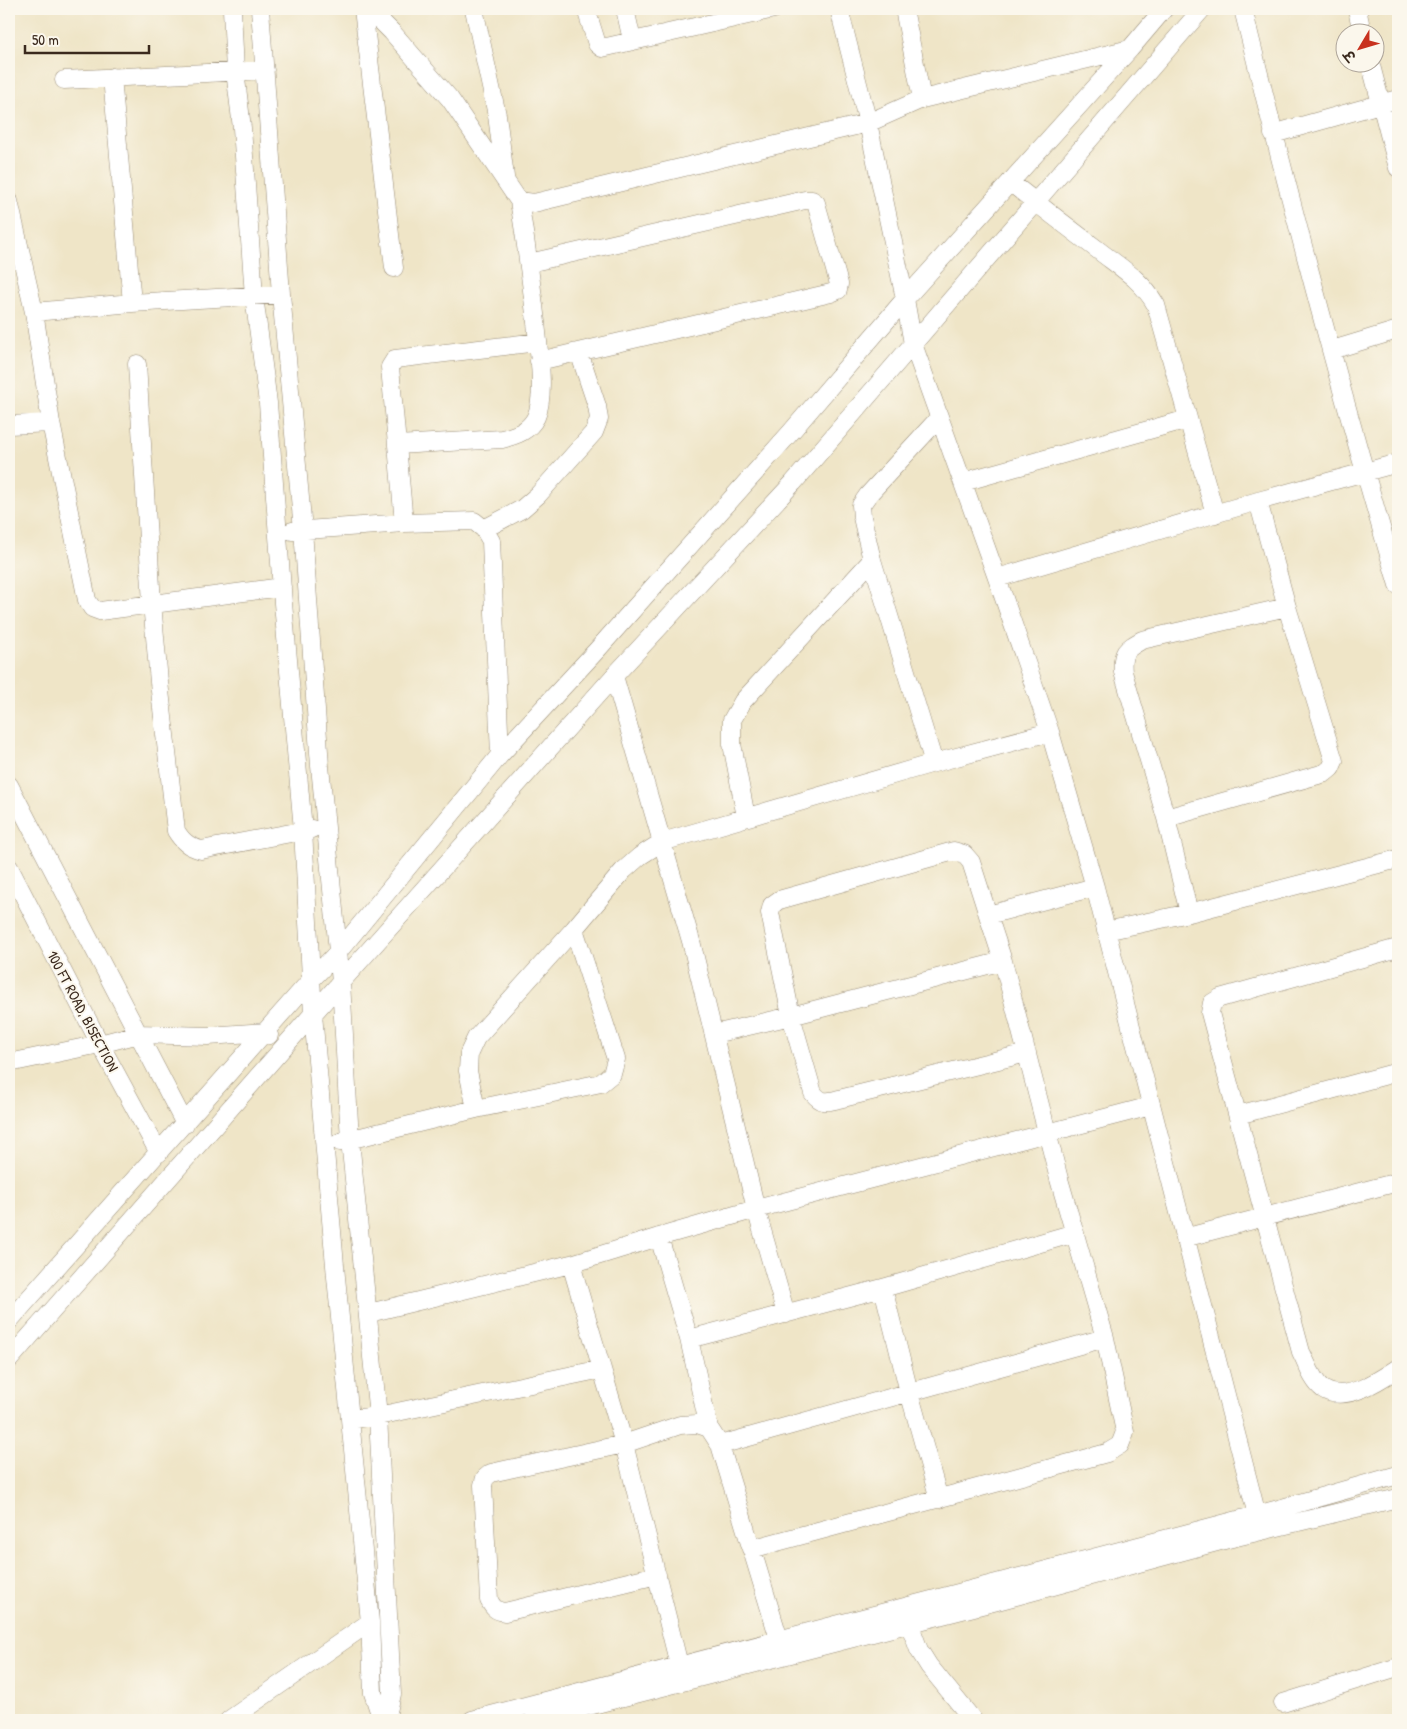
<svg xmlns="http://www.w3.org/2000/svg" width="1407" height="1729" viewBox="0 0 1407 1729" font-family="'Patrick Hand','Playpen Sans Deva',sans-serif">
	<rect width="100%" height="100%" fill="#fbf7ec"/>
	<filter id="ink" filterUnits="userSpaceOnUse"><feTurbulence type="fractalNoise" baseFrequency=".02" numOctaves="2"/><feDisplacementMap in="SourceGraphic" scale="10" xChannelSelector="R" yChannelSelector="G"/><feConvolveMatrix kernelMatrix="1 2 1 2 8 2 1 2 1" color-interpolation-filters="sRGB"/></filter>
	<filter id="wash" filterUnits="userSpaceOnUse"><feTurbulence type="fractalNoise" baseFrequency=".0096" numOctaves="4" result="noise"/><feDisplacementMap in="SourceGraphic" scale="20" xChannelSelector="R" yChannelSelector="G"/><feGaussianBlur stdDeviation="1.12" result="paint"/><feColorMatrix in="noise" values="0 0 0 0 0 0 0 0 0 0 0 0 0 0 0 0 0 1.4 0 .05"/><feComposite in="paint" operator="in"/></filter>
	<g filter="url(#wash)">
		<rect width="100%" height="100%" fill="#efe5c7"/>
	</g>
	<g filter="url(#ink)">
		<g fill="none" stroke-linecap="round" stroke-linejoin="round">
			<g stroke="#958872" stroke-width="19">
				<path id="minor" d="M232,9L235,71L242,128L254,296L268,403L283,603L303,830L313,1014L336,1277L370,1622L373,1693L382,1720
					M260,9L281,294L303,530L320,766L341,982L350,1140L378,1416L392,1694L386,1720
					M363,9L394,268
					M369,9L392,32L450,99L519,201L534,203L868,123L922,99L1130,49
					M474,9L497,115L505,177
					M586,9L597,44L602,48L774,9
					M625,9L632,40
					M839,9L868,123L905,299L913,344L997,578L1050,732L1095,887L1257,1515
					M904,9L922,99
					M1243,9C1290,202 1341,394 1398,585
					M1357,9L1362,32
					M1370,62L1398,168
					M112,77L132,303
					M64,80L265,70
					M1273,134L1398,99
					M1010,182C1039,205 1069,228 1098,250C1121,268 1141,279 1156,305L1215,514
					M9,201L34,312L51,423L87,600L92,608L100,611L282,587
					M529,263L805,200H812L816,203L839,284L838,290L831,293L539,361
					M34,312L132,303L281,294
					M1332,350L1398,330
					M137,364L152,603L159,682L176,831C183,842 188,846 201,850L312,829
					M9,425L51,423
					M397,445L502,439C517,435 529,431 536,417C546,395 538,346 536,322C531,281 526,241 519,201
					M963,482L1188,419
					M404,523L390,367L395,359L538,342
					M484,529L522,509L538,495L594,432L599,419L597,406L579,352
					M292,531L404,523L474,521L484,529L491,541L500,755
					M997,578L1258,501L1398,463
					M614,676L662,842L934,763L1050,732
					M934,763L872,560L862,517L861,505L868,495L939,418
					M9,785L185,1124
					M746,817L732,744V720L743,701L872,560
					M1166,818L1325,773L1331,768L1334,761L1287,607L1258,501
					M9,867L100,1044L159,1153
					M1189,913L1166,818L1123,672C1121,652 1126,649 1142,640L1287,607
					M988,915L971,862L964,854L954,851L779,900L772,905L770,913L791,1016L813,1093C822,1104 826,1102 839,1099L1027,1053
					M1106,931L1189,913L1398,859
					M1398,948L1220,998L1212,1003L1210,1013L1301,1352C1307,1363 1312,1381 1323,1389C1345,1404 1380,1380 1398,1368
					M714,1034L791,1016L1003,961L988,915L1095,887
					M9,1063L100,1044L138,1034L208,1036L265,1032L269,1035
					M476,1109L468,1071L469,1053L476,1038L574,929L623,871L640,856L662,842L691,941L756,1209L786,1314
					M1238,1115L1398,1072
					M340,1142L476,1109L601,1083L612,1074L616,1059L574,929
					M659,1237L689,1339L709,1428
					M1184,1238L1398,1182
					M571,1264L624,1444L679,1665
					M883,1288L909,1392L939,1499
					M369,1313L571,1264L659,1237L756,1209L1151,1106
					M9,1321L310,981L338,952L500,755L597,650L791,432L905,299L1130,49L1164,9
					M689,1339L883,1288L1075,1233
					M9,1360L341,982L614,676L793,483L1202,9
					M351,1419L378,1416L602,1369
					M720,1445L779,1639
					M751,1549L1107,1453L1120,1445L1125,1432L1105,1338L1059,1179L1003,961
					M657,1575L505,1612C496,1611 493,1608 489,1600L483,1485L485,1478L491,1473L624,1444L680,1425L697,1424L709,1428L720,1445L1105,1338
					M909,1623L919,1650L929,1666L973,1720
					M1283,1703L1398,1667
					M229,1720L370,1622
					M472,1720L1257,1515L1398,1475
					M534,1720L1001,1600L1228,1539L1398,1498"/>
			</g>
			<use href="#minor" stroke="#fff" stroke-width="18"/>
		</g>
	</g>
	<g text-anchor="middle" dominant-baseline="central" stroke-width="4" stroke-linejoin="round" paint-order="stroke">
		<g font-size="15" fill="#3b2a1e" stroke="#fbf7ec">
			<text transform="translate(83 1011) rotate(62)">100 FT ROAD, BISECTION</text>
		</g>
	</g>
	<rect width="1407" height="1729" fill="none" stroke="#fbf7ec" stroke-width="30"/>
	<g transform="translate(1360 48) rotate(232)"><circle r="24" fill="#fbf7ec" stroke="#aea59a"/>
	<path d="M0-4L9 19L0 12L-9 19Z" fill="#c8321e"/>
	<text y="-8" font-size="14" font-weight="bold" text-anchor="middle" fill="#3b2a1e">उ</text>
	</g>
	<path d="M25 45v8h124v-8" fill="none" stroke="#3b2a1e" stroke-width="2.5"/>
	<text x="32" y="45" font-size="15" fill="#3b2a1e" stroke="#fbf7ec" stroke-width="4" paint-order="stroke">50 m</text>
</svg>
